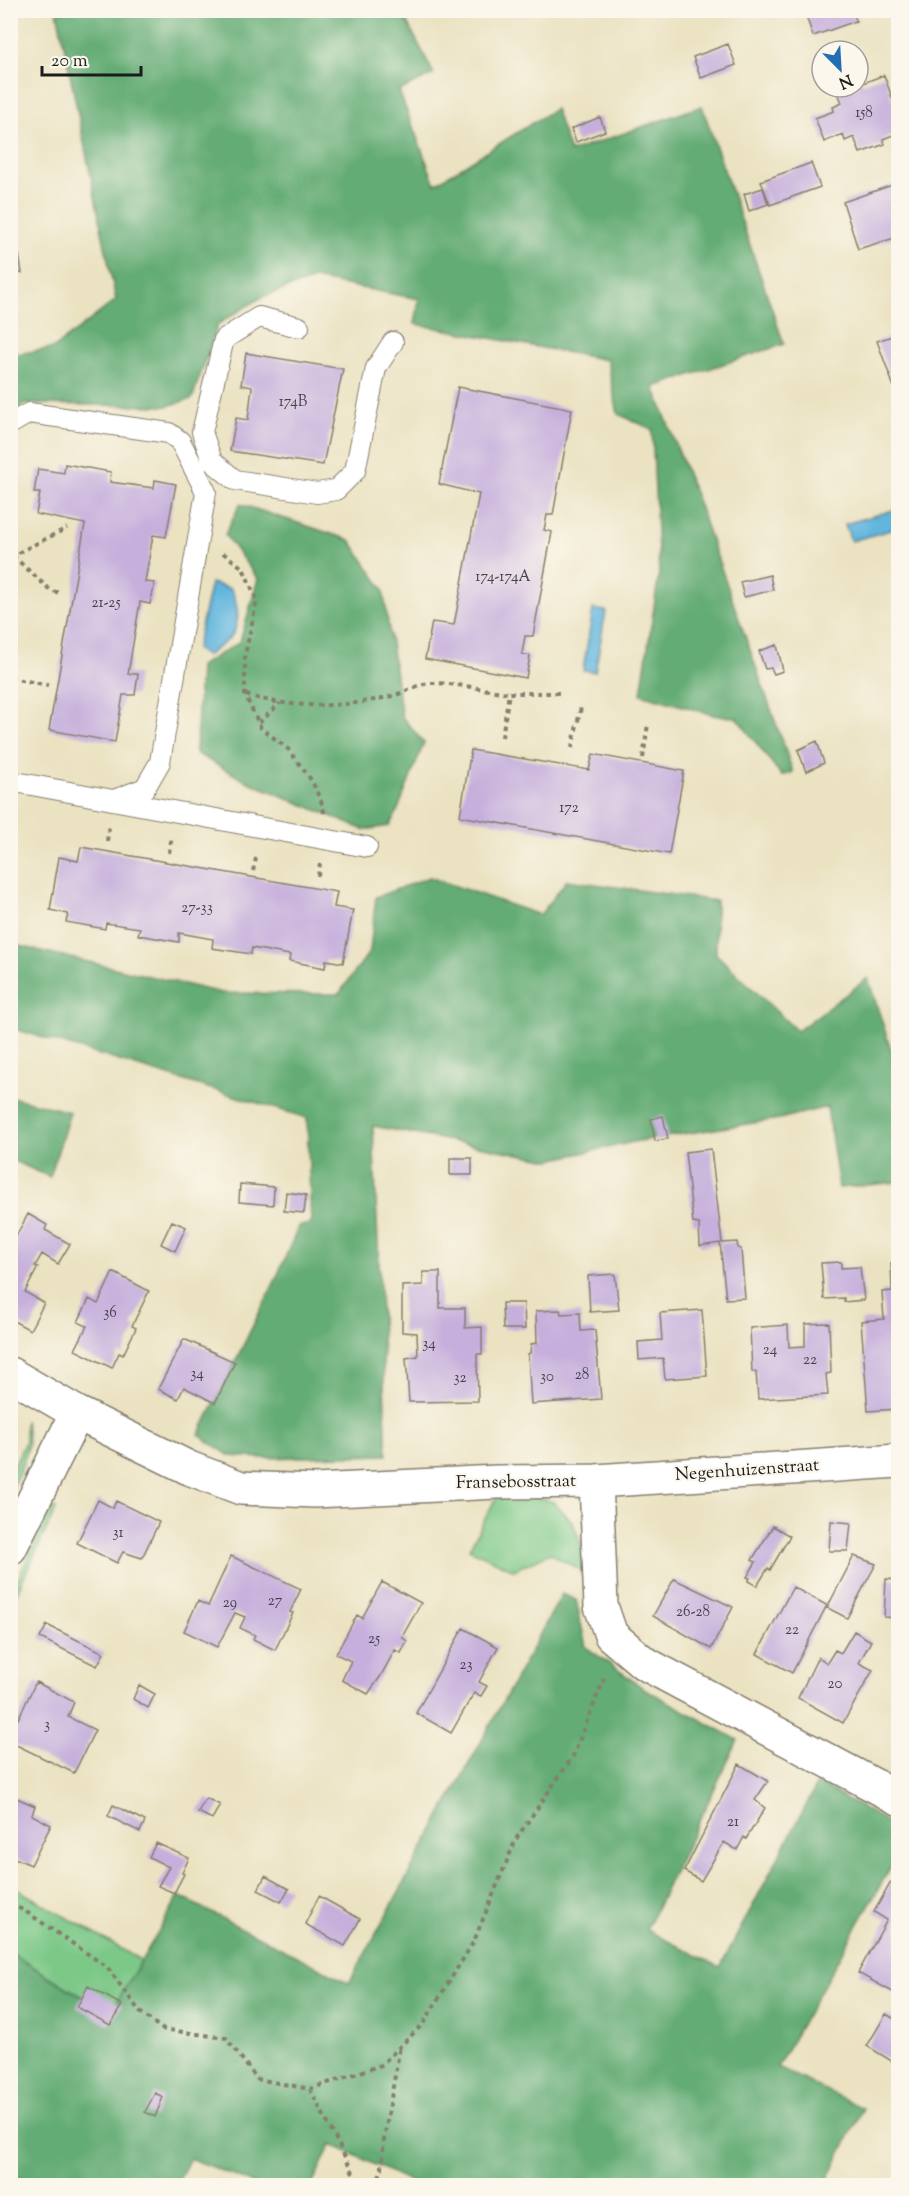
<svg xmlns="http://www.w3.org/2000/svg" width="909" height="2196" viewBox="0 0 909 2196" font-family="'Sorts Mill Goudy',serif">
	<rect width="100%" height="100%" fill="#fbf7ec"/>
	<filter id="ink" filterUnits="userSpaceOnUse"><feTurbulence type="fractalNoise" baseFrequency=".0167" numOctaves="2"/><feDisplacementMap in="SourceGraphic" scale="12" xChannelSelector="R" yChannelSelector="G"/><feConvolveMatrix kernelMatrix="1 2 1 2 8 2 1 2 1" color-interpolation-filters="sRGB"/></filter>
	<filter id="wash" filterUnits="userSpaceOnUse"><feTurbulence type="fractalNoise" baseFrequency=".008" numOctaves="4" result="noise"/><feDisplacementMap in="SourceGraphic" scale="24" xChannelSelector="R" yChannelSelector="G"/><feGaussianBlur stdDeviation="1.35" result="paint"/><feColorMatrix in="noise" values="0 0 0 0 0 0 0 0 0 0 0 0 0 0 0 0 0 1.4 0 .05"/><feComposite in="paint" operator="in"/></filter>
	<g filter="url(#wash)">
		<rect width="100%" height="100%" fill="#ebe2c1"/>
		<path fill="#7bc887" stroke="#4c7252" stroke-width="1.5" d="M25,1420C33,1449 23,1464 11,1490V1472L25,1442Z
			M531,1495L553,1502L572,1522L583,1547V1572L550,1553L514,1570L469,1549L496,1498Z
			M52,1507L56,1509L11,1605V1593Z
			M10,1885L142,1961L110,2014L11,1953Z"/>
		<path fill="#64ac74" stroke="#406448" stroke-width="1.5" d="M388,10L404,16L434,74L399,91L435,184L555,109L570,152L702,106L784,344L654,387L696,497L793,772L782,776L736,717L717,716L641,694L659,573L652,429L618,414L607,360L415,324L419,299L314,279L262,297L218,324L192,399L167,406L26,404L11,412V355L54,348L116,300L57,11Z
			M240,504L350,540L383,589L402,717L424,743L397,812L389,826L364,830L244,780L196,753L200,666L240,642L258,579L225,535Z
			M429,877L540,915L567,880L716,901V954L797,1031L868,978L898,1071V1182L839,1188L827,1107L779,1119L638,1141L550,1160L373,1126L387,1455L262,1458L230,1456L199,1435L274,1283L299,1226L311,1224L307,1118L11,1028V944L222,993L339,994L370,951L376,897Z
			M11,1097L70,1112L50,1177L11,1160Z
			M562,1594L576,1600L586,1647L645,1689L738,1740L646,1930L720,1967L818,1783L898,1828V1854L777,2067L863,2108L825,2185H418L331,2144L312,2185H256L190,2158L176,2185H32L11,2174L10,1953L110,2014L179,1896L349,1983Z"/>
		<path fill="#62b6de" stroke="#3f697d" stroke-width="1.5" d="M897,509L898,528L851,541L845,524Z
			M211,583L231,589C238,603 241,622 232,635C226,643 214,650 206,656L196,649Z
			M593,609L606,611L595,672L583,670Z"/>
		<g id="blocks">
			<path fill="#c6afdc" d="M804,10H853L856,21L813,36Z
				M728,44L736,65L701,78L693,57Z
				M884,75L898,115V133L883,139L885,144L860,153L854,137L845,141L843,134L824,142L815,118L834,111L833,107L842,103L836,87H858V80L861,79L863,83Z
				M600,117L605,131L576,142L571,129Z
				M811,163L820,187L770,205L761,181Z
				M898,183V237L858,249L843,202Z
				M763,188L768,204L749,211L744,194Z
				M10,217H15L18,242L10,244Z
				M19,254L22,273L14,274L16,287L10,288V255Z
				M898,334V398L877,341Z
				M246,353L343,369L323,465L230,451L236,418L248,420L252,387L241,385Z
				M458,387L572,409L553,515H547L544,530L552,532L533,636H525L522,654L530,656L526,678L425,659L432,622L454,625L479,494L439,484Z
				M65,464L111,472L110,482L154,488L155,480L176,484L166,537L153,535L145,582L155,583L150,604L140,602L128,674H138L135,695H123L115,742L49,730L85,524L36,514L40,493H34L38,469L64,473Z
				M770,575L773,590L744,597L740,582Z
				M777,645L783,671L774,674L771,668L765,669L759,651Z
				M817,741L824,763L806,772L798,750Z
				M471,750L589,770L593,754L684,771L669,854L460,816Z
				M81,847L337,892L334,907L353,910L343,963L326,960L325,968L289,961L290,955L252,948L251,954L212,948L213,939L179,933V942L138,935L140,928L106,923L105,929L66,922L68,914L50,910L59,857L78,861Z
				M663,1116L668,1139L655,1141L651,1119Z
				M711,1149L722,1243L737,1242L738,1248L741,1249L745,1298L726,1299L720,1243L700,1246L699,1224L693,1223L685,1152Z
				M450,1158H472V1175H450Z
				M240,1184L274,1187L273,1205L239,1202Z
				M286,1192L306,1195L304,1213L284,1211Z
				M28,1214L47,1225L45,1230L70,1244L58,1264L42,1254L35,1266L38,1267L25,1292L44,1303L30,1330L10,1319V1295L15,1287L10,1284V1233L16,1236Z
				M172,1221L186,1227L175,1251L161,1244Z
				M841,1262V1268L860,1267L864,1300L844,1302V1298L824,1299L821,1263Z
				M891,1263H898V1291H895L896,1315L898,1314V1409L868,1411L861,1321L884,1319L882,1292L892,1291Z
				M113,1272L149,1291L132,1326L136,1328L123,1355L119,1353L112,1368L75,1350L87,1326L78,1322L89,1299L98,1304Z
				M423,1272H440V1308H465V1328L482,1327V1354H477L478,1401L409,1402L406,1358L418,1356L417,1333L402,1332V1286L423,1285Z
				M615,1274L619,1310L590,1312L588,1276Z
				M502,1303H524L525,1329H503Z
				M560,1310L561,1314L580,1313L581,1331L595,1330L601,1399L531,1404L528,1354L530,1353L531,1344L537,1343L536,1311Z
				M702,1310L707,1376L665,1379L663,1358L639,1360L638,1342L662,1340L660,1313Z
				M829,1323L831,1373L826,1374L828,1395L758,1399L756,1372H752L750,1328L788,1325L789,1347L805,1346V1324Z
				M184,1339L235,1362L215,1403L184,1387L178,1399L158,1389Z
				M98,1500L113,1508L116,1501L159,1522L142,1558L123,1552L117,1563L77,1543Z
				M831,1521L851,1523L848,1551H829Z
				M773,1526L790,1536L770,1570L768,1568L757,1586L748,1581L750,1578L747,1577L756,1562L752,1560Z
				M231,1556L301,1589L290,1612L293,1613L275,1650L253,1639L255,1635L240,1628L245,1617L235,1613L217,1647L184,1631L198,1601L208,1606Z
				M854,1556L876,1564L847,1618L826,1607L792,1673L757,1654L793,1587L828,1606Z
				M674,1579L733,1607L711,1649L653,1616Z
				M886,1579L898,1580V1618L884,1617Z
				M382,1582L421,1603L402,1637L407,1641L401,1653L395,1650L380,1677L368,1694L342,1680L351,1661L336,1654L357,1615L362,1618Z
				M47,1625L104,1653L97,1666L40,1638Z
				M463,1628L498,1647L479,1682L487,1686L481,1696L474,1693L451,1733L416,1713Z
				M854,1631L871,1641L859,1663L873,1670L843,1723L798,1698L818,1657L827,1663L835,1650L841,1653Z
				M36,1682L74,1702L68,1717L95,1730L74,1773L10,1742V1716L18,1719Z
				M139,1685L155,1694L148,1708L133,1699Z
				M739,1764L768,1781L755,1800L765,1808L746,1839L744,1837L737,1850L724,1842L701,1881L684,1871Z
				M10,1795L35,1806L32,1815L51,1825L31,1865L10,1856Z
				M206,1798L220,1805L212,1819L198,1812Z
				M113,1805L145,1821L140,1832L108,1816Z
				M156,1843L189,1858L182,1873L184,1874L174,1893L158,1886L169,1867L149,1857Z
				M265,1876L289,1889L281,1902L258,1890Z
				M891,1882L898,1886V1995L858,1973L887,1920L874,1912Z
				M319,1896L360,1919L345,1946L305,1924Z
				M88,1986L122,2005L110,2025L77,2007Z
				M886,2014L898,2021V2052L893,2062L867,2046Z
				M155,2093L163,2097L155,2117L145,2112Z"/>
		</g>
	</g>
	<g filter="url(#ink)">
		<use href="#blocks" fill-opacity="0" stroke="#847f6e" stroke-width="1.5"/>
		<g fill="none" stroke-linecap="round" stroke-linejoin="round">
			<g stroke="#847f6e" stroke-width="22">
				<path id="service" d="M299,327L259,317L224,339L202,432L212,461L235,480L317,493L336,490L355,471L376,368L393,342
					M10,424L29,413L169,433L180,441L206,492L160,762L145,788L114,800
					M10,781L367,847"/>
			</g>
			<g stroke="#847f6e" stroke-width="36">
				<path id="minor" d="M10,1374L77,1413L189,1468L241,1488L315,1491L497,1482L596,1481L898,1461
					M596,1481L601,1606L611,1635L644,1663L898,1798
					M10,1548L77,1413"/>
			</g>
			<path stroke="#847f6e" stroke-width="4" stroke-dasharray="4.5 4.5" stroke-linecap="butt" d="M223,553L243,568L257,600L245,655V695L261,728L288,749L312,781L323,806L324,813
				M13,556L50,590L62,594
				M10,557L67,528
				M10,678L48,685
				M246,695C293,709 345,708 392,696C405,693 419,683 431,683C456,683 485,690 509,693
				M259,723L280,703
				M502,737L509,693H559
				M572,748L581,707
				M643,758L648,724
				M107,841L109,827
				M169,853L172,836
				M253,871L257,854
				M318,876L320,864
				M10,1904L25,1911L107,1967L140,2012L162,2029L226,2038L257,2079L310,2089L381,2065L423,2024L474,1941L516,1839L573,1756L606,1674
				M310,2089L360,2186
				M376,2186L382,2168L384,2139L400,2046"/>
			<use href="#service" stroke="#fff" stroke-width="20"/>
			<use href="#minor" stroke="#fff" stroke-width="33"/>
		</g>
	</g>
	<g text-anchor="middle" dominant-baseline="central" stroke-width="4.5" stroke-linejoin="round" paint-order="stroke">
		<g font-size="15" fill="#46414c">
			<text x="864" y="113">158</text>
			<text x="293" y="402">174B</text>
			<text x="503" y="577">174-174A</text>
			<text x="106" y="603">21-25</text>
			<text x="569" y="808">172</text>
			<text x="197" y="908">27-33</text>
			<text x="110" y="1313">36</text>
			<text x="429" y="1344">34</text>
			<text x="770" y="1350">24</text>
			<text x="810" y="1360">22</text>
			<text x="197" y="1374">34</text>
			<text x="582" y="1375">28</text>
			<text x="547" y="1377">30</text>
			<text x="460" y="1378">32</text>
			<text x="118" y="1533">31</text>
			<text x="275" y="1601">27</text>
			<text x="230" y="1603">29</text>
			<text x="693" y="1612">26-28</text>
			<text x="792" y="1630">22</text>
			<text x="374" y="1639">25</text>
			<text x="466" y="1665">23</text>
			<text x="835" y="1684">20</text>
			<text x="47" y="1725">3</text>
			<text x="733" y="1822">21</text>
		</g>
		<g font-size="18" fill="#1c1c1c" stroke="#fbf7ec">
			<text transform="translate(747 1471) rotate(-4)">Negenhuizenstraat</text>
			<text transform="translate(516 1483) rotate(-1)">Fransebosstraat</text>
		</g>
	</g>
	<rect width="909" height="2196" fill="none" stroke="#fbf7ec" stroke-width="36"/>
	<g transform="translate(840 69) rotate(156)"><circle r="28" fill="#fbf7ec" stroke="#a29f99" stroke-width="1.5"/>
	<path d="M0-4.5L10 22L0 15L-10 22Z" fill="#1f6fb2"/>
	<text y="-9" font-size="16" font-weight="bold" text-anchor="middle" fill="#1c1c1c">N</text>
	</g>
	<path d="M42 66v9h99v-9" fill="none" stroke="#1c1c1c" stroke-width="3"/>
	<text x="51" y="66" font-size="18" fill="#1c1c1c" stroke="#fbf7ec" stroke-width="4.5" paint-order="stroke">20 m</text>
</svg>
